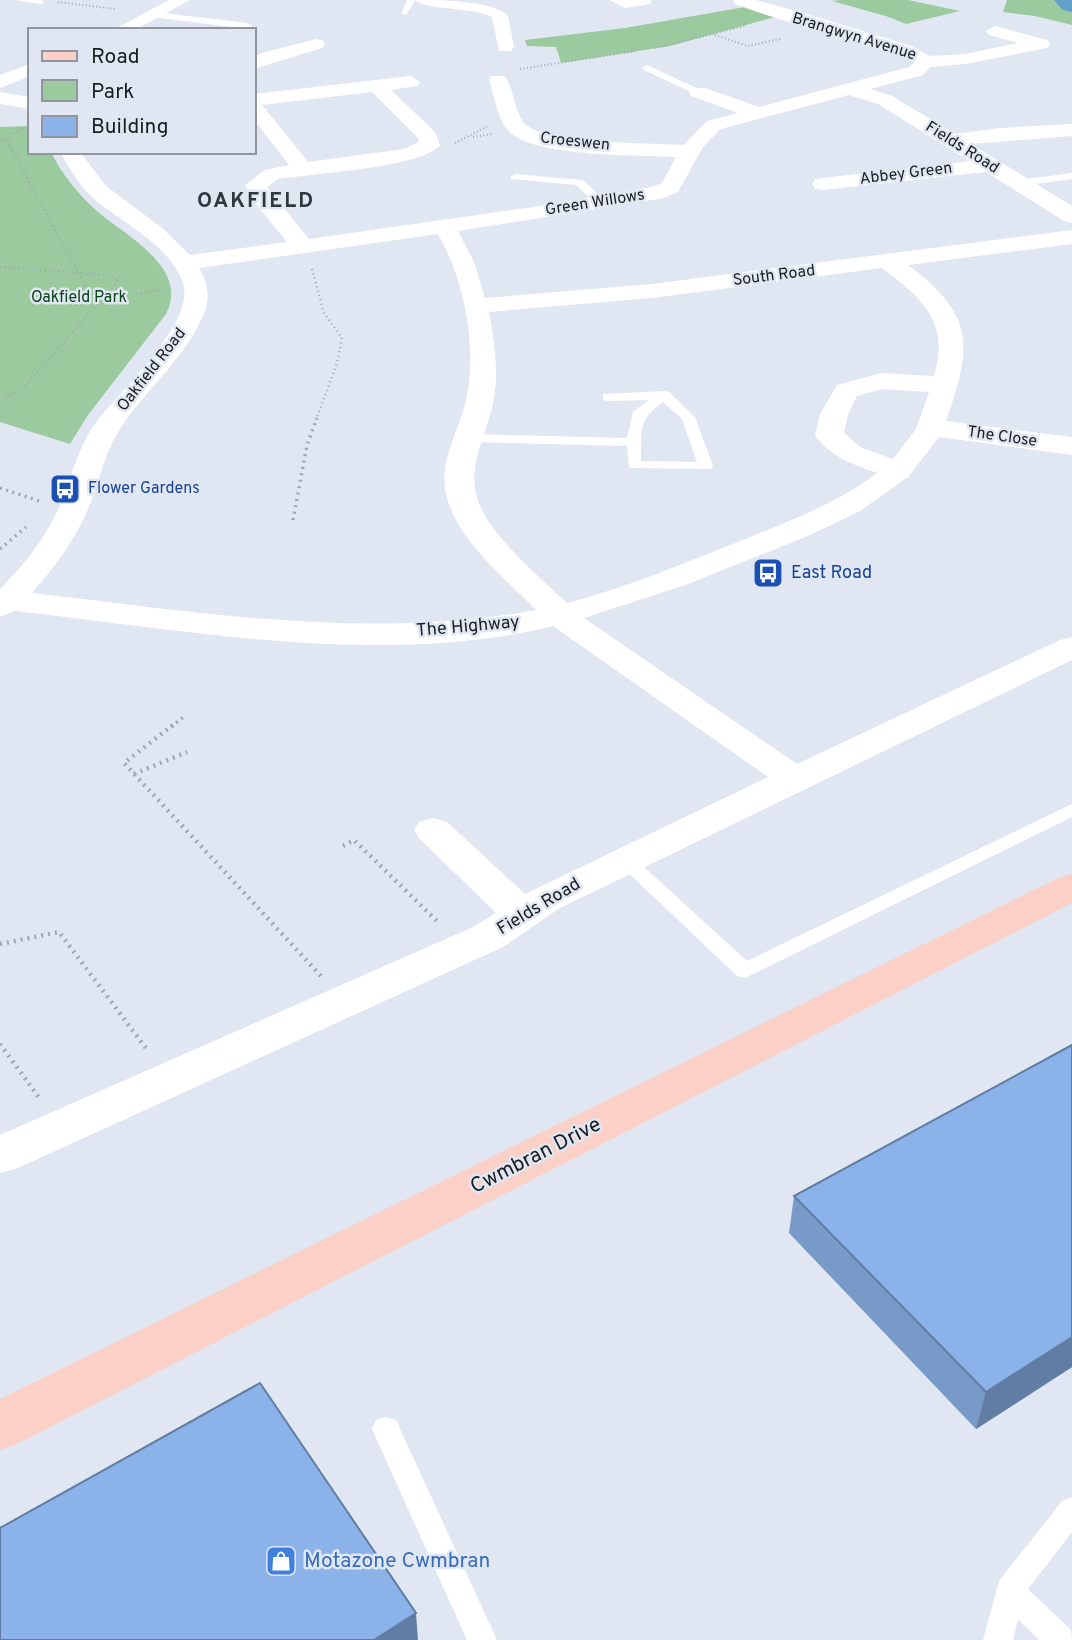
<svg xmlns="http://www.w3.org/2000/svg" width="1072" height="1640" viewBox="0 0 1072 1640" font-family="Overpass,sans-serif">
	<rect width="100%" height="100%" fill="#e0e7f2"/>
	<path fill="#9aca9d" d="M841,0H908L960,11L906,24L889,17L832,1Z
		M1007,0H1072V25L1035,16L1003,12Z
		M745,7L775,17L670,46L561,63L556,47L527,46L525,40L625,28Z
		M30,126V152H51C62,175 79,195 98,212C126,236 190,268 166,314L88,415L70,444L0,422V127Z"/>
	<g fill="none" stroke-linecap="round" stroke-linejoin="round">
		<path fill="#64a0cb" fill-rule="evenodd" d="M1054,0H1072V12L1063,10Z"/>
		<path stroke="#a1a7af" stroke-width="2" stroke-dasharray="1 2.5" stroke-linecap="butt" d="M58,2L116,9
			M715,35L748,46L780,39
			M655,48L745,26
			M520,69L636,51
			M27,128L10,134L9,144L30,183
			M473,137L492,134
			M0,140L8,139
			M455,143L488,126"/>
		<path stroke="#a1a7af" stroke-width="2.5" stroke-dasharray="1 3.5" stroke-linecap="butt" d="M29,182L88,290L103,300
			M0,267L107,275L119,280L27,384L0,403
			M312,269L324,313L342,338L337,363L316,420
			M109,294L129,295L167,289"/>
		<path stroke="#a1a7af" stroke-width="3.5" stroke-dasharray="2 4.5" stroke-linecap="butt" d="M0,488L42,502
			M293,520L307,445L317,418
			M0,549L26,527
			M171,727L185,716"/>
		<path stroke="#a1a7af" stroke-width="4.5" stroke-dasharray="2 5" stroke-linecap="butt" d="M173,725L124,763L321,976
			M134,774L187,752
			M343,846L354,840L440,924
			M0,944L59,932L148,1051
			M0,1044L40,1099"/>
		<path fill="#fff" fill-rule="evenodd" d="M15,0H42L44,2L40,4Z
			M407,0H415L407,14H401Z
			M155,12L248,23L252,26L248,29L152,17Z
			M647,65L701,90L703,92L695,94L644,70L642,68Z
			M1072,173V179L1019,186L1014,183L1019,180Z
			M515,174L583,180L607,203L598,205L576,185L511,179L510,177Z
			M664,391L669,392L695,417L713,466L711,469L629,468L627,446L468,442L461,438L468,434L627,438L633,412L649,400L608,401L603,400V394ZM663,402L682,419L697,462L641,461C641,431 638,420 663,402Z
			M1072,804V817L745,978L737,976L615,860L618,856H632L747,961Z
			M386,1417L396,1420L497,1640H467L372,1429L376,1420Z
			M1072,1497V1532L1028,1589L1071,1630L1072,1640H1039L1018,1619L1013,1640H983L999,1581L1062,1501Z"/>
		<path fill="#fff" fill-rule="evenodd" d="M415,0C442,0 488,0 508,15L514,47L511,51H499L492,17C472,7 424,10 415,0Z
			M609,0H652L650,4L625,8Z
			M733,0H756L804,13L911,46L930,56L965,54L1018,43L989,35L986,31L995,26L1047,40L1050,44L1047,48L965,64L930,67L923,75L870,89L892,96L955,134L1000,128L1072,124V136L971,144L1072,206V223L1064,221L986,172L823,190L815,189L812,184L815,179L823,178L969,161L878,104L849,95L721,129L703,147L678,192L664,198L458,231L474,262L485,298L652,284L1072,230V244L908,265C976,316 972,346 946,421L1072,437V455L939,437L908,477L860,511L808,536L688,584L584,618L797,764L1060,640L1072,637V660L560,908L503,947L18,1168L0,1173V1135L473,927L496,913L419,838L414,830L419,822L433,818L447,822L525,894L768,777L553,626C385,668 185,630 15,611L0,617V589C23,566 43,541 57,512C71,481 77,447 98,420C121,390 196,322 183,283C168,242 120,223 91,196C78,184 69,167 60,152H80L106,186L162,228L190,255L287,242L251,198L245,185L265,170L289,165L254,120V94L411,76L420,82L418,86L391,90L435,132L440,145C424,167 310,174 278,179L267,187L309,239L533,207L651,187L662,183L676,157C639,155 540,157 512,134C497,122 495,97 489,80L491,76H505C514,90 514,108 523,122C539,144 655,143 684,145L707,121L738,113L691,96L689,92L691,88H705L759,107L909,67L915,62L899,54C844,37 788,24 735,4ZM372,92L418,138L419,142L404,149L308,162L262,105ZM438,234C464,279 478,348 466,400C459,433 437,462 447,498C459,542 505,578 536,610C369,641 198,612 32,593C54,568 75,540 88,509C99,484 103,457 117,434C141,393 182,363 202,318C211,300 209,285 199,268ZM882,268C923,299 950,322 934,376L881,373L837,385L820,414L815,435C830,457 853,464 877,473C835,505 786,522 738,542C682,564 625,588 567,603C542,580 498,541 483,512C461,471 487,439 494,398C499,369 494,340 489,312L652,298ZM882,389L929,392L916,429L893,459L860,447L844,433L848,414L857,396Z
			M316,39L322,40L325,44L322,48L254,69V57L262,53Z
			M0,92L30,97V109L0,104Z"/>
		<path fill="#fff" fill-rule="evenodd" d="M169,0H190L135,30H113Z
			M30,64V76L0,88V75Z"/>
		<path fill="#fad0c7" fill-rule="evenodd" d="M1072,874V903L19,1443L0,1450V1399L1058,878Z"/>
	</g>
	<path fill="#789ac8" d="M1072,1045V1367L976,1429L789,1233L794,1196Z"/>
	<path fill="#617da3" d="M1072,1337V1367L976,1429L986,1392Z
		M416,1613L418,1640H374Z"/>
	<path fill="#8bb3e9" stroke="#617da3" stroke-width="2" d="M1072,1045V1337L986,1392L794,1196Z
		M260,1383L416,1613L374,1640H0V1528Z"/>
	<defs>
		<g id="bus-square" transform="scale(1.575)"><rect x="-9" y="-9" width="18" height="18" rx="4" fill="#1a4fb4" stroke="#e0e7f2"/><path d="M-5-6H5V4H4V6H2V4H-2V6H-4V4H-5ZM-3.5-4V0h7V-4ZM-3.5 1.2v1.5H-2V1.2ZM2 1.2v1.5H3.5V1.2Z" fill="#fff"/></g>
		<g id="shop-square" transform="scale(1.575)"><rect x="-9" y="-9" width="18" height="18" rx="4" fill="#3f7fe0" stroke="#e0e7f2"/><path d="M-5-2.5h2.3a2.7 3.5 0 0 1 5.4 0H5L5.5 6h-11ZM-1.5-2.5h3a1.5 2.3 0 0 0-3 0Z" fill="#fff"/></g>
	</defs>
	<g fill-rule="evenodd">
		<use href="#bus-square" x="65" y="489"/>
		<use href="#bus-square" x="768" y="573"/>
		<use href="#shop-square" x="281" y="1561"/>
	</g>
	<g text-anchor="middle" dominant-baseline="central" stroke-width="5" stroke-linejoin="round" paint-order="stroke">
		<g font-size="16" fill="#1a1d20" stroke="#e0e7f2">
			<text transform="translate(854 37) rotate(17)">Brangwyn Avenue</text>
			<text transform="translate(575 142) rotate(6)">Croeswen</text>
			<text transform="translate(962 148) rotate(32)">Fields Road</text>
			<text transform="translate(906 174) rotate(-7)">Abbey Green</text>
			<text transform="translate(595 203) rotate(-9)">Green Willows</text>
			<text transform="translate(774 276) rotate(-7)">South Road</text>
			<text transform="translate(152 370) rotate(-52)">Oakfield Road</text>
			<text transform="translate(1002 437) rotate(8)">The Close</text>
		</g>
		<g font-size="16" fill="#074315" stroke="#e0e7f2">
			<text x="79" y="298">Oakfield Park</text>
		</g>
		<g font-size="16" fill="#164399" stroke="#e0e7f2" text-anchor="start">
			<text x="88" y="489">Flower Gardens</text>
		</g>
		<g font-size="18" fill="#164399" stroke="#e0e7f2" text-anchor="start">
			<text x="791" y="573">East Road</text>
		</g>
		<g font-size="18" fill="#1a1d20" stroke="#e0e7f2">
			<text transform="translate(468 627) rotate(-5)">The Highway</text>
			<text transform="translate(539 907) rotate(-31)">Fields Road</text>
		</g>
		<g font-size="21" font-weight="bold" letter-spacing="2" fill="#30363e" stroke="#e0e7f2">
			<text x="256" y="201">OAKFIELD</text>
		</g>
		<g font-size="21" fill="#1a1d20" stroke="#e0e7f2">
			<text transform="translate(536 1156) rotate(-27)">Cwmbran Drive</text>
		</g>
		<g font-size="21" fill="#366cbe" stroke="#e0e7f2" text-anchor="start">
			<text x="304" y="1561">Motazone Cwmbran</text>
		</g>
	</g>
	<rect x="28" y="28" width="228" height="126" fill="#e0e7f2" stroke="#91969e" stroke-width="2"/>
	<rect x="42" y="51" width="35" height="10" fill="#fad0c7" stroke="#91969e" stroke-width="2"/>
	<text x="91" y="63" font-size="21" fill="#1a1d20">Road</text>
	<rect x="42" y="80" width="35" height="21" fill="#9aca9d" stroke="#91969e" stroke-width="2"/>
	<text x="91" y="98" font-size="21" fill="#1a1d20">Park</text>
	<rect x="42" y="116" width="35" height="21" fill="#8bb3e9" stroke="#91969e" stroke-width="2"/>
	<text x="91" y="133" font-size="21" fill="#1a1d20">Building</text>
</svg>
